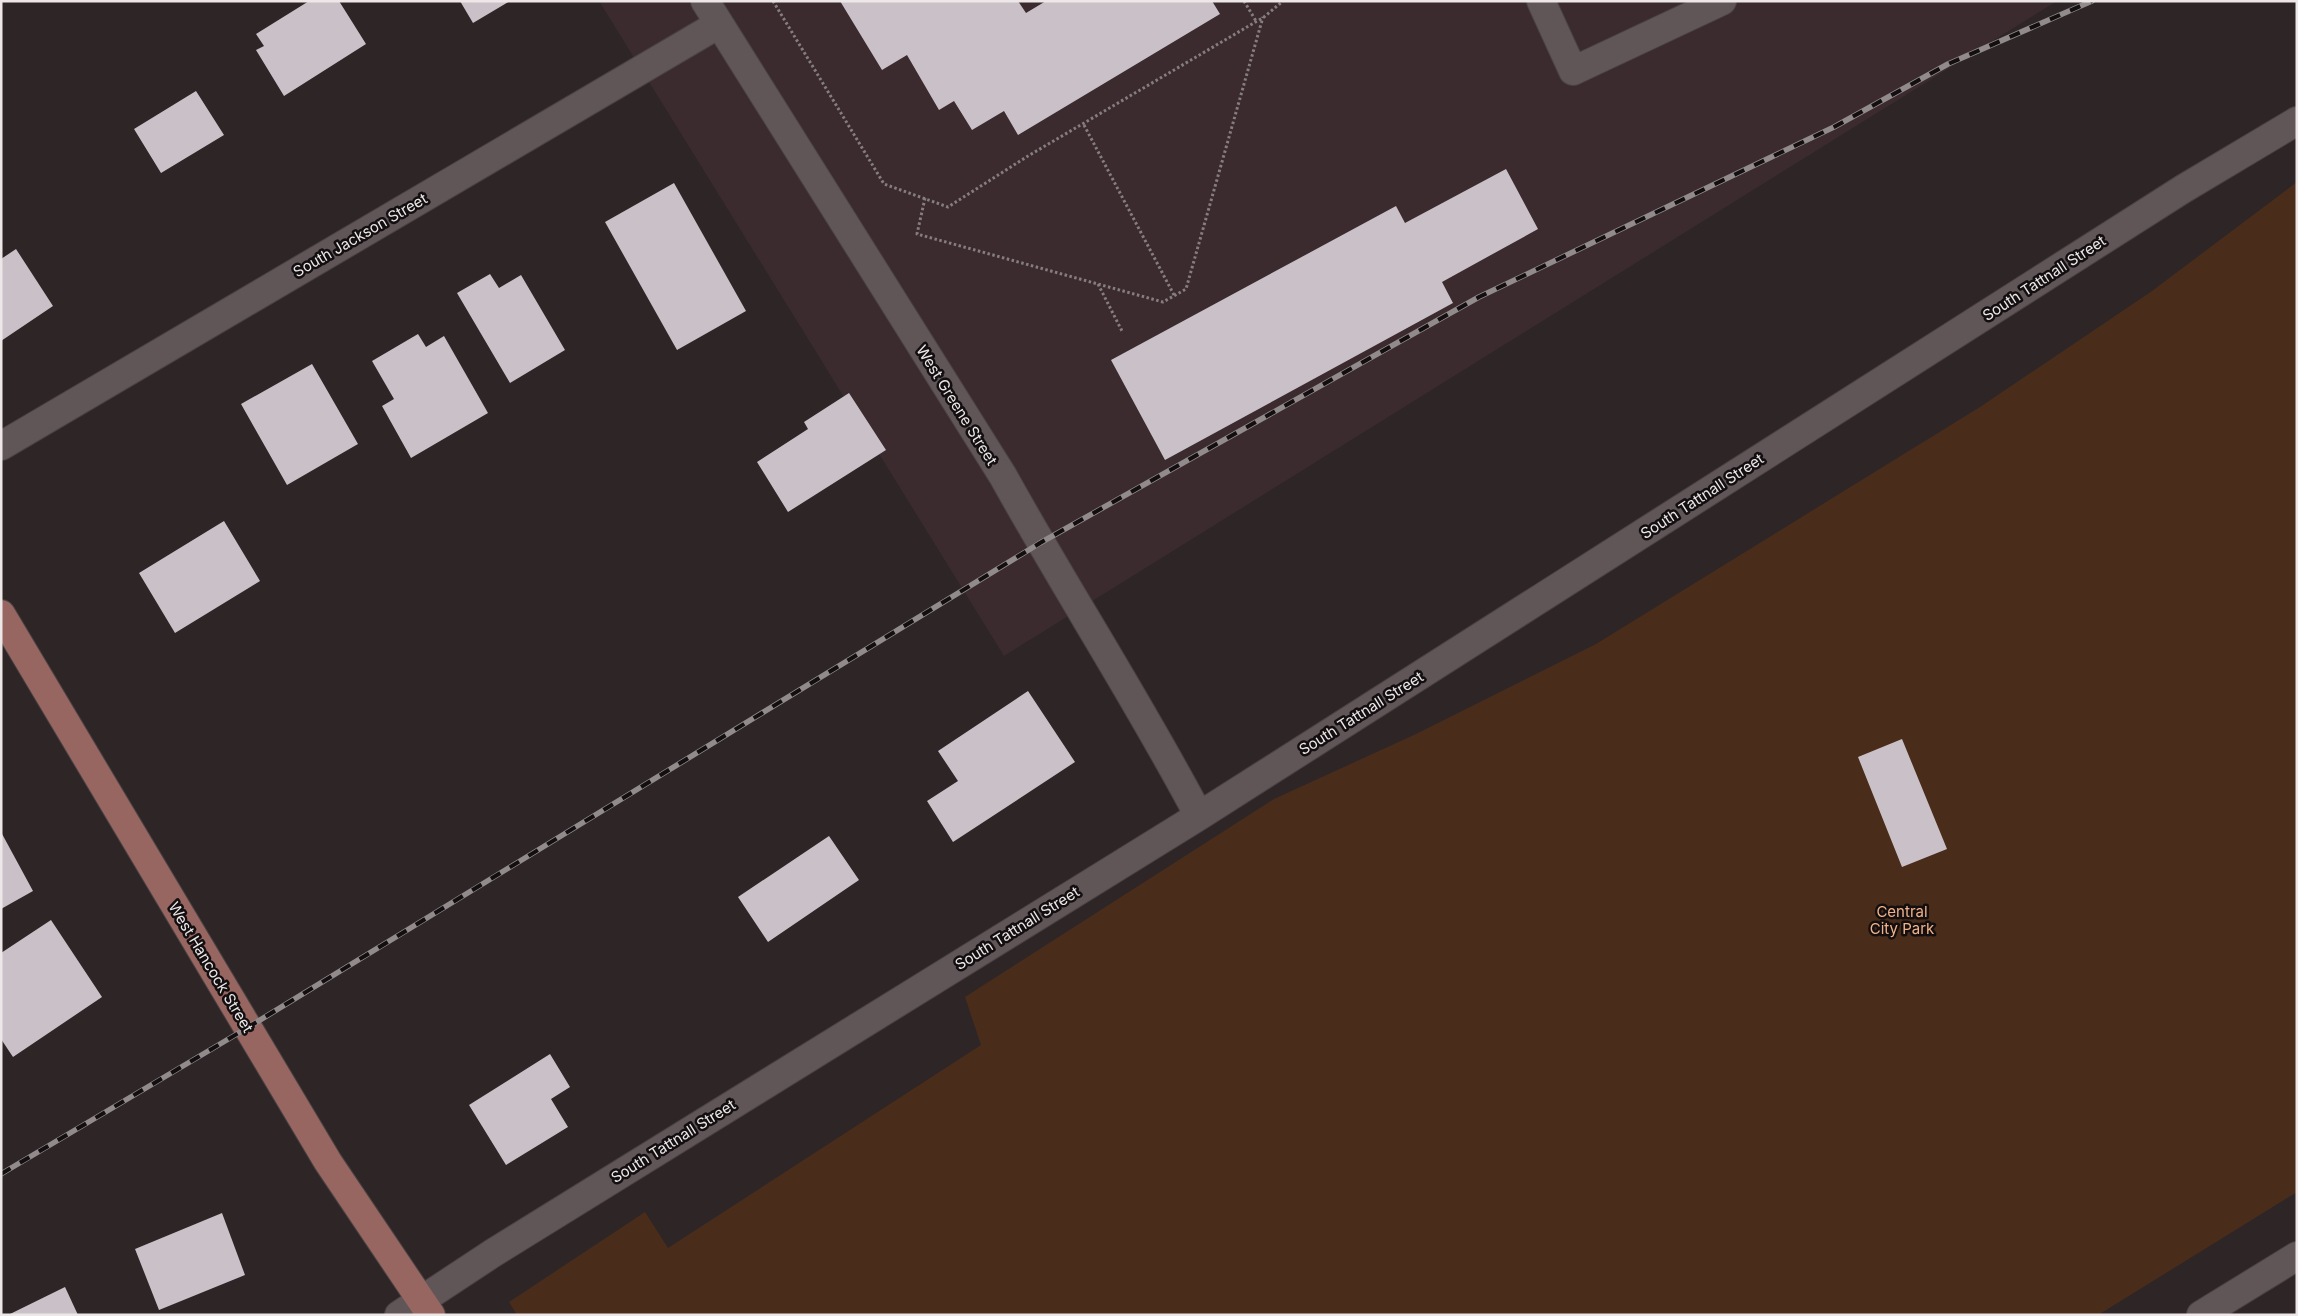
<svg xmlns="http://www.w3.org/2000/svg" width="2298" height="1316" viewBox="0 0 2298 1316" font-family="Inter,sans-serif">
	<rect width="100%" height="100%" fill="#2e2527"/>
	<path fill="#3b2b2f" d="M599,1H2057L1004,656Z"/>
	<path fill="#492d1a" d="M2297,182V1192L2098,1315H517L509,1302L645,1212L668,1248L981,1045L965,997L1274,799L1416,734L1596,644L1980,407L2152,291Z"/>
	<path fill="#cac1c8" d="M309,1H339L366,44L284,96L256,50L264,46L256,34Z
		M460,1H510L473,23Z
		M840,1H1018L1026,13L1046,1H1212L1220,14L1018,135L1004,111L972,130L954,101L939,110L907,55L882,70Z
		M196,91L224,135L161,173L134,129Z
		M1506,169L1538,229L1442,282L1453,303L1165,460L1111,360L1396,206L1405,223Z
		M674,183L746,311L677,350L605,222Z
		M16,249L53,306L1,341V259Z
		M490,274L499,288L521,275L565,350L510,383L457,293Z
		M418,334L426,347L444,336L488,413L411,458L382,406L394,399L372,361Z
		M312,364L358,444L287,485L241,404Z
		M849,393L886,450L788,512L757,462L808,429L804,422Z
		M224,521L260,581L175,633L139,573Z
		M1028,691L1075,762L953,842L927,801L958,781L938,751Z
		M1902,739L1947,849L1902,867L1858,757Z
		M1,832L33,891L1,909Z
		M829,836L859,880L768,942L738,897Z
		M51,920L102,997L13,1057L1,1039V953Z
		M550,1054L570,1087L551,1099L568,1127L506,1165L469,1105Z
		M222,1213L245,1275L159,1310L135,1249Z
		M65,1287L78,1315H8Z"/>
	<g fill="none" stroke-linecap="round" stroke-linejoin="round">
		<g stroke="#4a4244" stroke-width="30">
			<path id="minor" d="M705,1L1003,476C1066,590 1138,700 1199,816
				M1541,1L1573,71L1722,1
				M1,446L719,24
				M399,1315L493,1253L1199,816L2183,189L2297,121
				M2201,1315L2297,1256"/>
		</g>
		<g stroke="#4a4244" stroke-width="30">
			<path id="major" d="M1,614L328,1162L431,1315"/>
		</g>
		<path stroke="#857d7f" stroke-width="3" stroke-dasharray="2.5 2.5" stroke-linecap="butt" d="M773,1L884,184L948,207L1028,156L1264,17L1283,1
			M1244,1L1256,21
			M1084,125L1174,295
			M925,198L917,234L1163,302L1186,289L1263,17
			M1098,284L1123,333"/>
		<use href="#minor" stroke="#605658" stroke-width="28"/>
		<use href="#major" stroke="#986660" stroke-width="28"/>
		<g stroke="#928b8c" stroke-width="5.5">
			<path id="rail" d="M1,1174L247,1028L1040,543L1479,297L1834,127L1948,64L2092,1"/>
		</g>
		<use href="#rail" stroke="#130f10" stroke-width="4" stroke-dasharray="11" stroke-linecap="butt"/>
	</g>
	<g text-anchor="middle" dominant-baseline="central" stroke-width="5" stroke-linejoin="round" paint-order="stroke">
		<g font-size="15" fill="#ede7e8" stroke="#130f10">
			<text transform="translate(360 235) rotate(-30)">South Jackson Street</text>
			<text transform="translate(2044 278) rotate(-33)">South Tattnall Street</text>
			<text transform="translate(957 405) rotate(58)">West Greene Street</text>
			<text transform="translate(1702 496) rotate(-33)">South Tattnall Street</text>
			<text transform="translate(1361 713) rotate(-32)">South Tattnall Street</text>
			<text transform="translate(1017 928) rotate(-32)">South Tattnall Street</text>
			<text transform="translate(211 967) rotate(59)">West Hancock Street</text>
			<text transform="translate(673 1141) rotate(-32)">South Tattnall Street</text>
		</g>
		<g font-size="15" fill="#f2b287" stroke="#130f10">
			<text x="1902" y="911">Central<tspan x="1902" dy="17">City Park</tspan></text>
		</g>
	</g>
	<rect width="2298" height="1316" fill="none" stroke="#ede7e8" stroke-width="5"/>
</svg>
